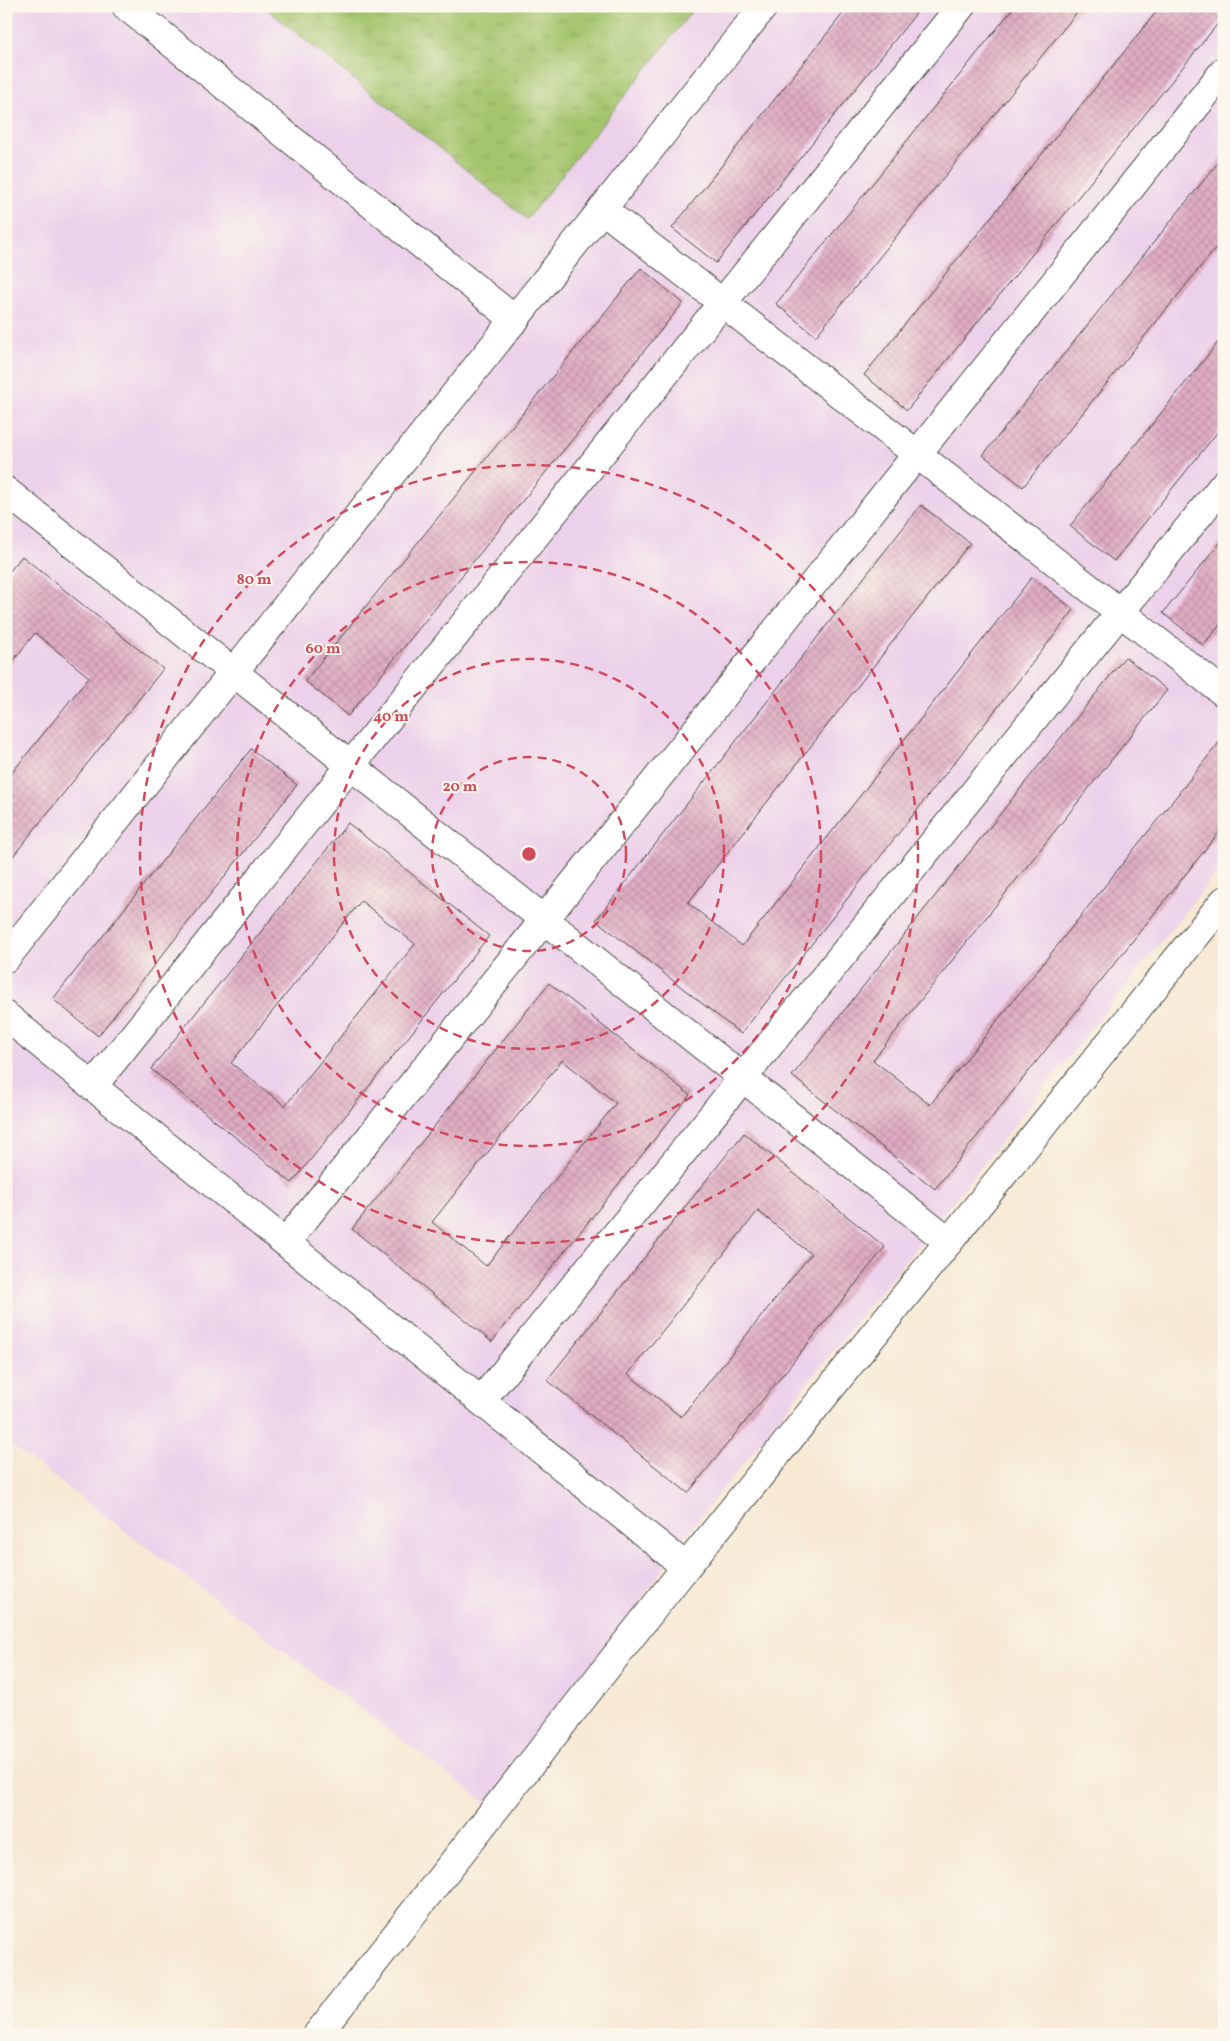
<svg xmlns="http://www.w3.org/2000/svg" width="1230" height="2041" viewBox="0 0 1230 2041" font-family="Vollkorn,serif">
	<defs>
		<pattern id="park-tufts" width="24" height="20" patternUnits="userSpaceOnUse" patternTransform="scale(1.25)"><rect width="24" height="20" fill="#a5c56d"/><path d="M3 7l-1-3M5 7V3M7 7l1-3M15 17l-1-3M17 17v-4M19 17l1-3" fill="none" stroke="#8ea95f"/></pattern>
		<pattern id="building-cross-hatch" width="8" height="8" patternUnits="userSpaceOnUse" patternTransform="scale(1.25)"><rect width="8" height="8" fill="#e0acc2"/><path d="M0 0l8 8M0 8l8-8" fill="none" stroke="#c094a7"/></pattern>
	</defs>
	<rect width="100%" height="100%" fill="#fbf7ec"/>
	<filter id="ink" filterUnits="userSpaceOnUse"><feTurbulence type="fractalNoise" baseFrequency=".02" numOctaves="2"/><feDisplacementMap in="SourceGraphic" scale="10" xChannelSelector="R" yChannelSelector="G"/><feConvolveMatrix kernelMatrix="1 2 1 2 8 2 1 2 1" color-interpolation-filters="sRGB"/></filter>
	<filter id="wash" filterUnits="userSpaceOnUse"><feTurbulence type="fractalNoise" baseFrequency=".0096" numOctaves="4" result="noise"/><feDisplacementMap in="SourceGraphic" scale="20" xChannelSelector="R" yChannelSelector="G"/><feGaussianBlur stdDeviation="1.12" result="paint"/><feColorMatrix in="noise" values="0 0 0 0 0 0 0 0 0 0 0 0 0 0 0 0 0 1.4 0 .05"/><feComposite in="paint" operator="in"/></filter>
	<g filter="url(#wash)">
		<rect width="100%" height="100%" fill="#f7e9d4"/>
		<path fill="#ecd1ea" d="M6,6H1224V863L692,1527L495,1810L6,1441Z"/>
		<path fill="url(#park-tufts)" stroke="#68784c" d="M263,6H696L527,219Z"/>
		<g id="blocks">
			<path fill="url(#building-cross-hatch)" fill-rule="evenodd" d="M849,6H922L716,263L672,228Z
				M1015,6H1082L816,336L776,304Z
				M1161,6H1224V16L907,410L864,375Z
				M1224,155V238L1023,487L983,455Z
				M641,268L683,303L348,716L305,681Z
				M1224,335V424L1114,561L1070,526Z
				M921,505L970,543L688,903L742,946L1032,577L1074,610L741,1034L596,920Z
				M1224,538V620L1203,645L1163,613Z
				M22,556L163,669L6,865V780L89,677L35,633L6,670V576Z
				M1125,657L1167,690L873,1060L930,1105L1222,739L1224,826L935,1189L792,1076Z
				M251,749L297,785L98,1036L53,999Z
				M348,823L489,936L292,1183L151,1069ZM361,901L415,944L285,1106L231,1063Z
				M549,983L690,1095L492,1342L352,1229ZM562,1060L616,1103L486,1266L432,1222Z
				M744,1133L885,1247L688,1493L547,1380ZM758,1211L811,1254L681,1417L628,1374Z"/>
		</g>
	</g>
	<g filter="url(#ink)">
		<use href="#blocks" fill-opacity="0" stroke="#4a4844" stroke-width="1"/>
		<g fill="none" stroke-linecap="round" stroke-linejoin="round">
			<g stroke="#4a4844" stroke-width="30">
				<path id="street" d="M126,6L515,320
					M602,209L1224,693
					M6,491L949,1242
					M93,1086L961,6
					M286,1242L1224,71
					M481,1401L1224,484
					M317,2035L686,1567"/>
			</g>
			<g stroke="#4a4844" stroke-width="30">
				<path id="secondary" d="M6,958L764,6
					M6,1016L686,1567L1224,901"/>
			</g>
			<use href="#street" stroke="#fff" stroke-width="28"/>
			<use href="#secondary" stroke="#fff" stroke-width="28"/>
		</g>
	</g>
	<g fill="none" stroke="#d1495b" stroke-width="2.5" stroke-dasharray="9 6">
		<circle cx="529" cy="854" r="97"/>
		<circle cx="529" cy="854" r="195"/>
		<circle cx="529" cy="854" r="292"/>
		<circle cx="529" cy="854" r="389"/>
	</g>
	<circle cx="529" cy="854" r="8" fill="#d1495b" stroke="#fbf7ec" stroke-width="2.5"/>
	<g font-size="15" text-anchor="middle" font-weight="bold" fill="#d1495b" stroke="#fbf7ec" stroke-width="4" stroke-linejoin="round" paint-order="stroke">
		<text x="254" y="584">80 m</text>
		<text x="323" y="653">60 m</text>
		<text x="391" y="721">40 m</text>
		<text x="460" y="791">20 m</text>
	</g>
	<rect width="1230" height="2041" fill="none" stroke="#fbf7ec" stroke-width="25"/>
</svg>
